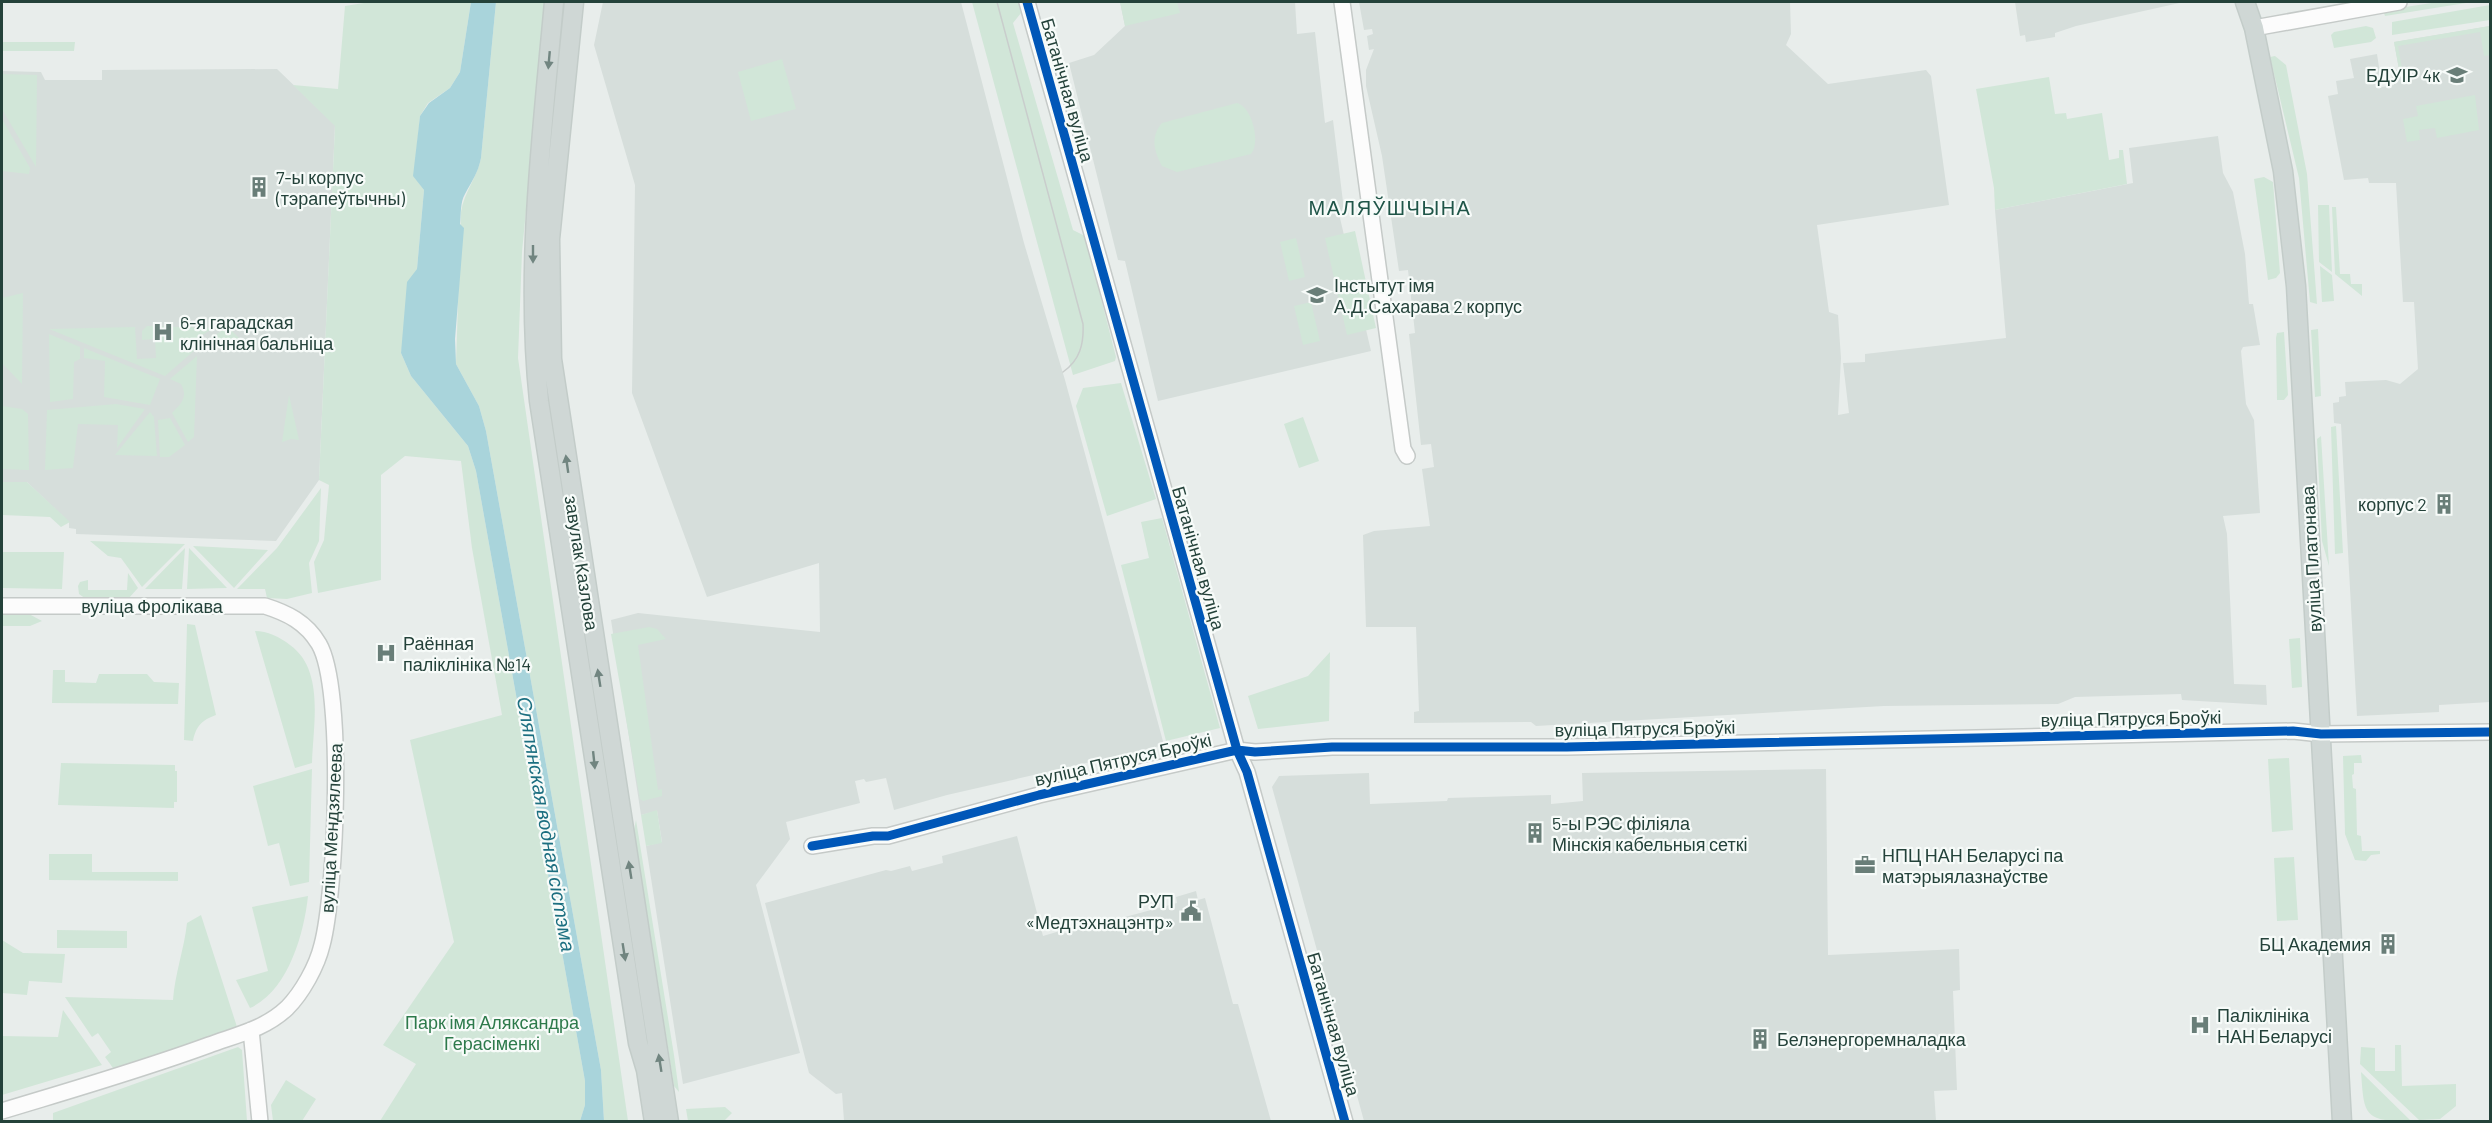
<svg xmlns="http://www.w3.org/2000/svg" width="2492" height="1123" viewBox="0 0 2492 1123" font-family="Barlow,sans-serif">
	<rect width="100%" height="100%" fill="#e8edeb"/>
	<path fill="#d6dedb" d="M603,2H961L1024,243L1065,380L1164,745L947,795L894,810L886,778L866,782L864,779L855,781L860,803L786,822L790,839L756,885L800,1053L683,1084L646,846L662,842L657,811L641,815L611,620L638,613L820,632L819,563L707,597L632,393L635,185L594,45Z
		M1120,2H1295L1297,34L1315,32L1325,123L1333,120L1344,210L1340,218L1371,351L1158,401L1125,261L1118,260L1069,63L1094,55L1125,26Z
		M1359,2H1790L1791,34L1786,45L1828,84L1926,70L1931,76L1949,205L1817,225L1829,312L1838,315L1841,358L1838,415L1849,413L1843,363L1865,362V354L2006,338L1995,210L2133,183L2129,148L2218,136L2223,173L2233,192L2245,254L2249,304H2253L2260,345L2243,347L2241,351L2246,404L2254,420L2260,513L2223,516L2227,534L2234,684L2266,685L2267,705L2182,700L2181,694L2075,697L2058,704L1884,706L1536,726L1531,722L1414,723V712L1419,711L1416,627H1366L1363,535L1374,531L1430,526L1422,469L1434,467L1431,444L1421,445L1409,334L1415,333L1408,270L1399,271L1382,156L1366,86V70L1374,49L1369,50L1367,36L1373,34L1372,29L1364,30Z
		M2015,2H2184L2076,26L2055,33V37L2026,42L2025,35L2020,36Z
		M2490,26V702L2439,705V712L2357,716L2341,424L2334,423L2333,403L2339,402V397L2346,396L2345,382L2386,380L2400,384L2418,369L2414,302H2403L2396,183H2369L2368,178L2344,180L2328,96L2338,94L2336,81L2354,78L2350,59L2377,54L2382,87L2394,85L2391,71L2399,69L2394,42Z
		M277,69L335,125L319,480L276,541L76,534V529L69,528V522L27,482H2V71L41,72L45,80H102V70Z
		M1826,769L1828,955L1959,949L1960,990L1953,991L1957,1090L1934,1091L1936,1121H1364L1272,787L1279,776L1369,773L1370,804L1447,801L1448,798L1551,795V804L1583,801L1582,773Z
		M1017,836L1043,936L1060,931L1062,934L1177,903L1176,897L1196,891L1198,900L1205,898L1233,1004H1238L1271,1121H844L842,1093L836,1094L809,1073L765,903L886,870L891,871L910,866L912,871L943,863L942,856Z"/>
	<path fill="#d1e6d8" d="M370,2H471L460,72L450,88L428,103L420,116L414,176L424,190L417,269L401,353L411,376L468,446L476,471L585,1081V1105L580,1121H380L416,1064L383,1045L454,942L410,740L502,715L472,548L461,461L405,456L381,475V580L318,593L314,562L324,540L329,485L319,480L335,126L293,85L338,89L345,6Z
		M496,2H546L522,252L518,358L628,1121H604L601,1070L486,431L479,406L456,364L461,212C464,192 477,178 481,158Z
		M972,2H1018L1021,13L1013,23L1073,230L1085,236L1116,357L1115,361L1073,375Z
		M1120,2H1177L1180,13L1125,26Z
		M2438,2H2472L2385,16L2384,13L2386,10Z
		M2490,5V20L2392,35V22Z
		M2366,26L2373,28L2376,38L2371,42L2334,48L2331,35L2334,32Z
		M2490,26V55L2484,56L2480,32L2398,46L2402,68L2399,69L2394,42Z
		M2,42H75L74,51H2Z
		M2275,56L2286,65L2307,174L2317,304L2310,302L2299,178L2270,57Z
		M782,59L796,109L751,121L738,72Z
		M2,74L37,75L36,167L2,109Z
		M2049,77L2055,114L2066,113L2067,119L2102,113L2109,160L2119,158V150H2123L2127,184L1995,210L1994,188L1976,89Z
		M2475,95L2479,130L2437,138L2435,128L2419,130L2420,140L2407,142L2403,119L2418,116L2416,106Z
		M1237,103C1252,107 1261,142 1251,154L1177,172L1162,166C1154,151 1150,137 1162,123Z
		M2,119L30,168L29,174L2,171Z
		M2264,177L2273,182L2280,273L2276,278L2268,280L2254,179Z
		M2329,205L2332,272L2319,262L2318,205Z
		M2332,207H2336L2340,274H2350L2351,284H2362V296L2335,274Z
		M1355,231L1376,328L1347,335L1325,238Z
		M1296,238L1305,277L1289,281L1280,242Z
		M2320,266L2332,275L2334,301L2322,302Z
		M23,293L22,384L2,363V298Z
		M1311,302L1320,341L1303,345L1294,306Z
		M147,326L213,328L201,336L196,349L165,376L49,329L135,327L137,359L156,358L155,339L142,340V331Z
		M2318,329L2321,396L2315,397L2311,330Z
		M223,330L232,331L239,338L241,347H202L205,342Z
		M2284,332L2288,395L2284,400H2277L2276,338L2277,333Z
		M49,334L80,347V359L74,362L73,399L50,402Z
		M84,348L160,379L150,405L104,397L105,361L84,358Z
		M197,356L194,437L188,442L172,413C182,403 188,397 181,384L170,379Z
		M1121,383L1156,499L1107,516L1076,406L1083,388Z
		M289,395L299,440L291,439L282,442Z
		M116,404L145,409L117,448L118,425L78,424L73,468L45,470L47,410Z
		M2,406L22,409L28,414L29,470L2,469Z
		M150,412L154,417L157,456L115,455Z
		M1303,417L1319,461L1299,468L1284,424Z
		M170,418L185,445L169,457H160L158,420Z
		M2336,426L2343,553L2335,554L2331,427Z
		M2321,436L2329,566L2322,541L2317,439Z
		M2,482H27L70,522L61,527L50,517L2,515Z
		M321,488L319,541L309,563L312,593L287,599L267,598L265,589H237L277,548Z
		M1162,518L1220,728L1166,741L1121,565L1149,558L1141,522Z
		M90,541L185,544L142,587L121,558L108,556Z
		M193,546L268,550L234,588Z
		M185,548L182,589H145Z
		M189,548L227,588L187,589Z
		M2,552H64L62,589L2,588Z
		M128,573L138,588L128,599H86L79,594L78,586L80,582L88,580V590H127Z
		M29,614L42,621L30,626H2V615Z
		M187,624L195,625L216,715C202,720 196,726 193,741L184,740Z
		M649,627L657,629L666,639L638,645L658,790L662,789V796L643,801L640,799L611,634Z
		M255,631C267,631 280,637 290,645C325,670 313,725 312,763L295,768Z
		M2300,638L2302,687L2292,688L2289,639Z
		M1330,652L1329,721L1258,729L1248,696L1308,676Z
		M53,670H65V682L96,683L99,674H147L154,682L179,683L178,704L52,703Z
		M2361,755L2362,763H2354V774L2352,775L2353,788L2356,789L2357,835L2361,836L2362,851H2380V854L2371,855L2366,861L2355,860L2345,834L2343,756Z
		M2289,758L2293,830L2272,832L2268,759Z
		M61,763L175,765V771H177V802H174V808L58,805Z
		M312,769L309,882L290,886L279,843L268,846L253,786Z
		M657,810L662,843L646,846L641,815Z
		M636,820L674,1055L679,1092L674,1086L634,830Z
		M49,854H92V872H178V881L49,880Z
		M2294,857L2298,920L2277,921L2274,858Z
		M308,896C304,934 288,991 250,1008L236,980L268,971L252,907Z
		M201,915L238,1030L113,1068L105,1057L111,1052L98,1033L92,1037L65,997L173,1000C175,973 184,950 187,923Z
		M57,930L127,931V948H57Z
		M2,940L23,953L65,954L62,983L29,981L27,995L2,993Z
		M63,1010L102,1065L2,1095V1036L58,1037Z
		M2395,1045H2401L2402,1086L2456,1084V1106L2440,1119L2419,1120L2360,1064L2361,1047L2375,1048V1071H2395Z
		M238,1047L242,1050L247,1121H53V1113Z
		M2361,1072L2410,1120C2363,1123 2364,1113 2361,1072Z
		M286,1080L316,1099L302,1121H273L271,1105Z
		M725,1107L732,1113L724,1121H688L686,1109Z"/>
	<path fill="#a9d4db" d="M471,2H496L481,158C478,173 472,181 465,194C460,202 461,215 460,224L464,228L455,339L456,364L479,406L486,431L601,1070L604,1121H580L585,1105V1081L476,471L468,446L411,376L401,353L407,282L417,269L424,190L413,176L420,116L429,103L450,88L460,72Z"/>
	<g fill="none" stroke-linecap="round" stroke-linejoin="round">
		<g stroke="#c5cac8" stroke-width="18">
			<path id="minor" d="M1027,2L1237,750L1247,772L1345,1122
				M1342,2L1403,449L1407,456
				M2254,28L2399,2
				M2,606H265C287,613 306,622 319,644C345,689 336,893 322,945C317,966 302,993 287,1008C265,1029 236,1035 209,1045C141,1070 71,1090 2,1111
				M812,846L873,836H888L1039,795L1237,750L1255,752L1332,747H1567L2293,731L2321,734L2490,732
				M251,1030L260,1122"/>
		</g>
		<g stroke="#c3ccc9" stroke-width="21">
			<path id="major" d="M554,2C542,135 525,267 539,401L638,1043L646,1070L654,1122
				M574,2L550,239L552,359L669,1122
				M2245,2L2254,28L2283,171L2296,286L2342,1122"/>
		</g>
		<use href="#minor" stroke="#fcfcfc" stroke-width="15"/>
		<use href="#major" stroke="#cfd7d5" stroke-width="18"/>
		<path stroke="#c9cdcc" stroke-width="1.5" d="M997,2L1083,324C1084,344 1080,360 1063,372"/>
		<g stroke="#f7fbf9" stroke-width="13">
			<path id="cycleway" d="M1027,2L1237,750L1247,772L1345,1122
				M812,846L873,836H888L1039,795L1237,750L1255,752L1332,747H1567L2293,731L2321,734L2490,732"/>
		</g>
		<use href="#cycleway" stroke="#0057b8" stroke-width="9"/>
	</g>
	<defs><path id="oneway-solid" d="M-6-.8H1V-3.2L6.5 0L1 3.2V.8H-6Z" transform="scale(1.5)"/></defs>
	<g fill="#718580">
		<use href="#oneway-solid" transform="translate(549 60) rotate(95)"/>
		<use href="#oneway-solid" transform="translate(533 254) rotate(90)"/>
		<use href="#oneway-solid" transform="translate(567 464) rotate(-98)"/>
		<use href="#oneway-solid" transform="translate(599 678) rotate(-99)"/>
		<use href="#oneway-solid" transform="translate(594 760) rotate(84)"/>
		<use href="#oneway-solid" transform="translate(630 870) rotate(-99)"/>
		<use href="#oneway-solid" transform="translate(624 952) rotate(81)"/>
		<use href="#oneway-solid" transform="translate(660 1063) rotate(-99)"/>
	</g>
	<defs>
		<g id="university-bare" transform="scale(1.62)"><path d="M0-5L7-2L0 1L-7-2ZM-4 1L0 2.5L4 1V4Q0 6-4 4Z" fill="#697e78" stroke="#f7fbf9" stroke-width="2.5" paint-order="stroke"/></g>
		<g id="building-bare" transform="scale(1.62)"><path d="M-4-6H4V6H1V3H-1V6H-4ZM-2.5-4.3h1.7v1.8h-1.7ZM.8-4.3h1.7v1.8H.8ZM-2.5-1h1.7V.8h-1.7ZM.8-1h1.7V.8H.8Z" fill="#697e78" stroke="#f7fbf9" stroke-width="2.5" paint-order="stroke"/></g>
		<g id="hospital-bare" transform="scale(1.62)"><path d="M-5-5h3v3.5h4V-5h3V5h-3V1.5h-4V5h-3Z" fill="#697e78" stroke="#f7fbf9" stroke-width="2.5" paint-order="stroke"/></g>
		<g id="office-bare" transform="scale(1.62)"><path d="M-6-3h4V-5.5h4V-3h4V5H-6ZM-1-4.5V-3h2v-1.5ZM-6 0V1H6V0Z" fill="#697e78" stroke="#f7fbf9" stroke-width="2.5" paint-order="stroke"/></g>
		<g id="civic-bare" transform="scale(1.62)"><path d="M-.6-6.5H3V-4.5H.6V-3L4-1V1h2V6H-6V1h2V-1L-.6-3ZM-1.2 2.5V6h2.4V2.5Z" fill="#697e78" stroke="#f7fbf9" stroke-width="2.5" paint-order="stroke"/></g>
	</defs>
	<g fill-rule="evenodd">
		<use href="#university-bare" x="2457" y="75"/>
		<use href="#building-bare" x="259" y="187"/>
		<use href="#university-bare" x="1317" y="295"/>
		<use href="#hospital-bare" x="163" y="332"/>
		<use href="#building-bare" x="2444" y="504"/>
		<use href="#hospital-bare" x="386" y="653"/>
		<use href="#building-bare" x="1535" y="833"/>
		<use href="#office-bare" x="1865" y="865"/>
		<use href="#civic-bare" x="1191" y="911"/>
		<use href="#building-bare" x="2388" y="944"/>
		<use href="#hospital-bare" x="2200" y="1025"/>
		<use href="#building-bare" x="1760" y="1039"/>
	</g>
	<g text-anchor="middle" dominant-baseline="central" stroke-width="4.5" stroke-linejoin="round" paint-order="stroke">
		<g font-size="18" fill="#24423a" stroke="#f7fbf9" text-anchor="start">
			<text x="2440" y="75" text-anchor="end">БДУІР 4к</text>
			<text x="276" y="177">7-ы корпус<tspan x="276" dy="21">(тэрапеўтычны)</tspan></text>
			<text x="1334" y="285">Інстытут імя<tspan x="1334" dy="21">А.Д.Сахарава 2 корпус</tspan></text>
			<text x="180" y="322">6-я гарадская<tspan x="180" dy="21">клінічная бальніца</tspan></text>
			<text x="2427" y="504" text-anchor="end">корпус 2</text>
			<text x="403" y="643">Раённая<tspan x="403" dy="21">паліклініка №14</tspan></text>
			<text x="1552" y="823">5-ы РЭС філіяла<tspan x="1552" dy="21">Мінскія кабельныя сеткі</tspan></text>
			<text x="1882" y="855">НПЦ НАН Беларусі па<tspan x="1882" dy="21">матэрыялазнаўстве</tspan></text>
			<text x="1174" y="901" text-anchor="end">РУП<tspan x="1174" dy="21">«Медтэхнацэнтр»</tspan></text>
			<text x="2371" y="944" text-anchor="end">БЦ Академия</text>
			<text x="2217" y="1015">Паліклініка<tspan x="2217" dy="21">НАН Беларусі</tspan></text>
			<text x="1777" y="1039">Белэнергоремналадка</text>
		</g>
		<g font-size="18" fill="#24423a" stroke="#f7fbf9">
			<text transform="translate(1068 90) rotate(74)">Батанічная вуліца</text>
			<text transform="translate(1199 558) rotate(74)">Батанічная вуліца</text>
			<text transform="translate(2311 559) rotate(-93)">вуліца Платонава</text>
			<text transform="translate(582 563) rotate(81)">завулак Казлова</text>
			<text x="152" y="606">вуліца Фролікава</text>
			<text transform="translate(2131 718) rotate(-1)">вуліца Пятруся Броўкі</text>
			<text transform="translate(1645 728) rotate(-1)">вуліца Пятруся Броўкі</text>
			<text transform="translate(1123 759) rotate(-13)">вуліца Пятруся Броўкі</text>
			<text transform="translate(331 828) rotate(-87)">вуліца Мендзялеева</text>
			<text transform="translate(1334 1024) rotate(74)">Батанічная вуліца</text>
		</g>
		<g font-size="18" fill="#2d7a4b" stroke="#f7fbf9">
			<text x="492" y="1022">Парк імя Аляксандра<tspan x="492" dy="21">Герасіменкі</tspan></text>
		</g>
		<g font-size="20" letter-spacing="1.5" fill="#1f5548" stroke="#f7fbf9">
			<text x="1390" y="207">МАЛЯЎШЧЫНА</text>
		</g>
		<g font-size="20" font-style="italic" fill="#1c6f80" stroke="#f7fbf9">
			<text transform="translate(547 824) rotate(80)">Сляпянская водная сістэма</text>
		</g>
	</g>
	<rect width="2492" height="1123" fill="none" stroke="#24423a" stroke-width="6"/>
</svg>
